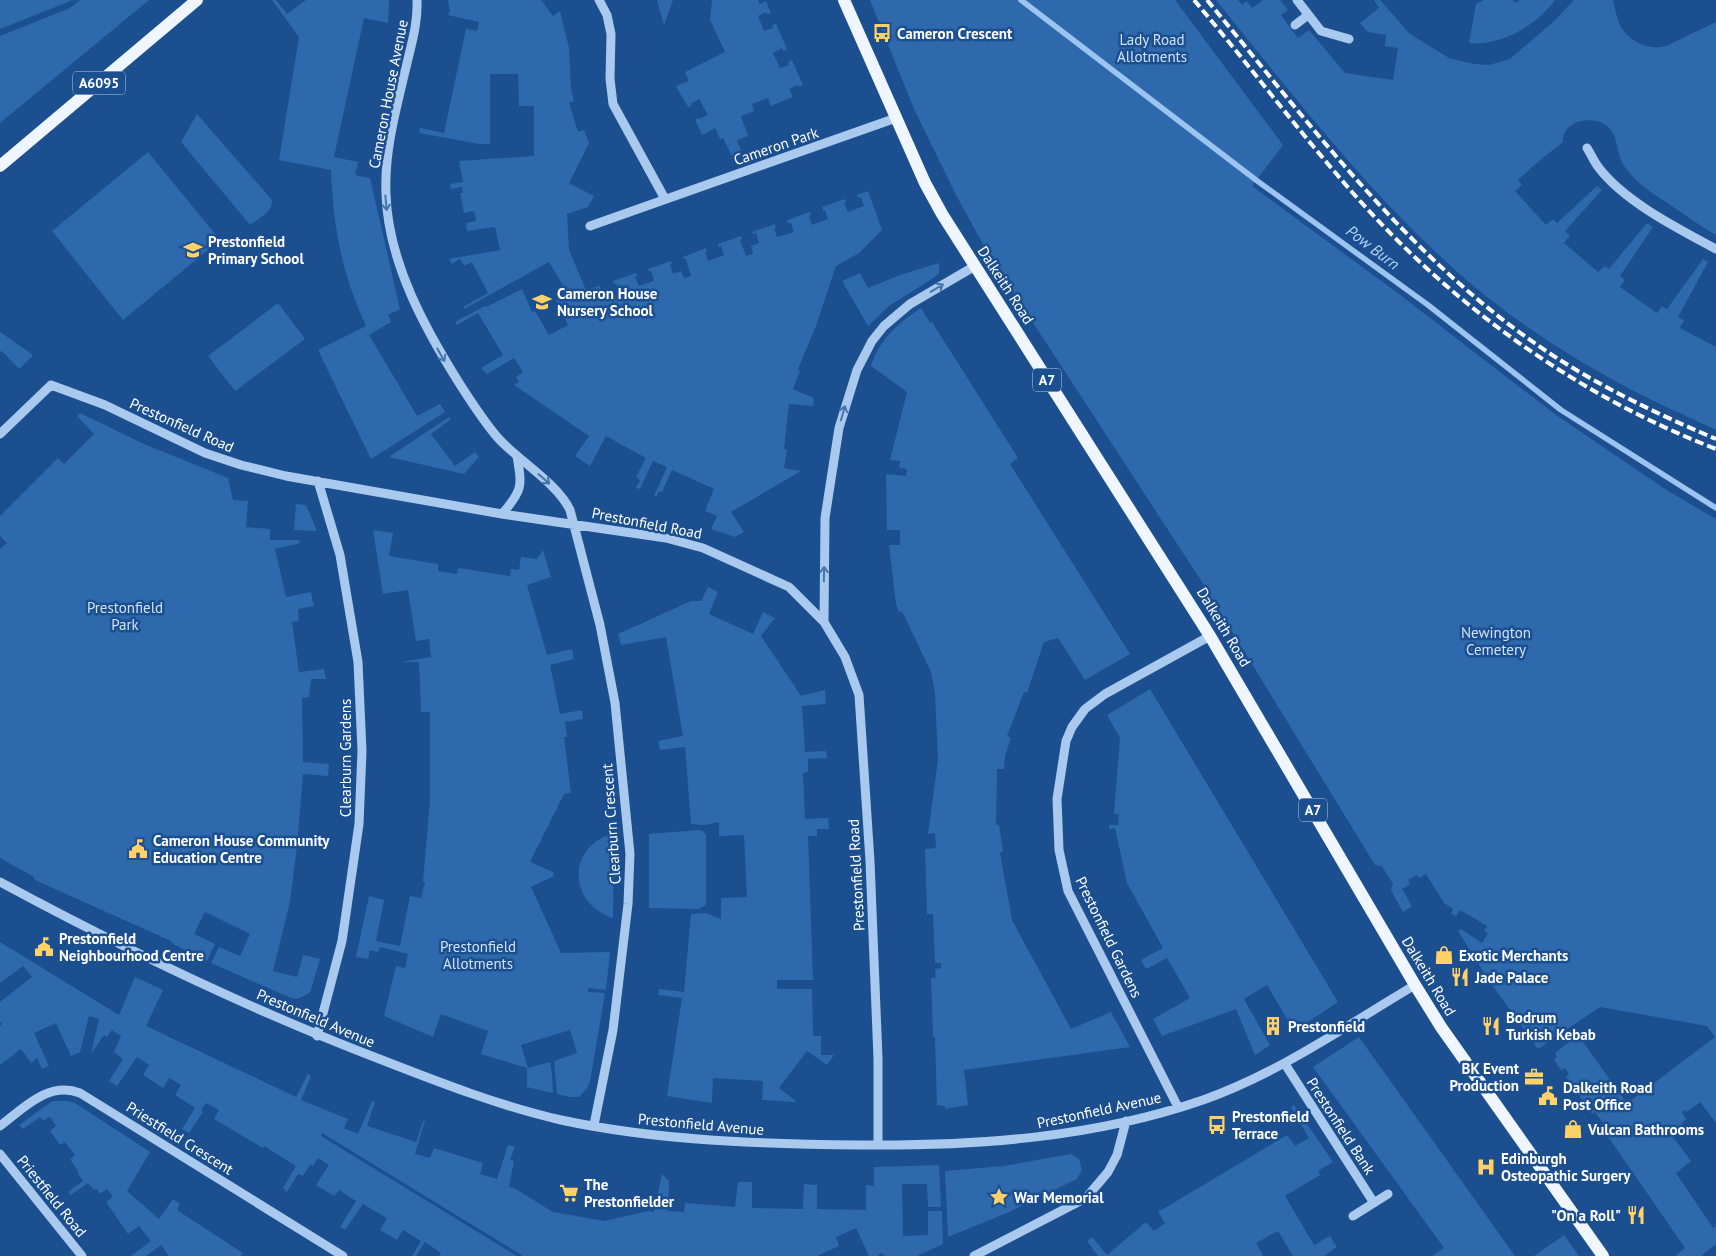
<svg xmlns="http://www.w3.org/2000/svg" width="1716" height="1256" viewBox="0 0 1716 1256" font-family="'PT Sans',sans-serif">
	<rect width="100%" height="100%" fill="#1b4f8f"/>
	<path fill="#2e69ad" d="M0,0H73L0,29Z
		M80,0H149L0,123V36L70,8Z
		M272,0H276L287,14L306,0H389L388,23L364,18L334,157L358,162L355,175L370,178L400,309L388,315L391,322L369,335L417,416L440,404L445,412L371,459L318,350L366,326C342,274 333,227 331,170L279,160L299,37Z
		M448,0H541L553,16L560,11L569,48L571,89L574,101L569,103L578,132L584,130L589,143L569,183L594,196L588,207L567,214L569,250L586,290L600,286L601,289H600L603,299L620,293L616,283L614,284L613,281L636,273L637,276L635,277L639,286L654,281L651,271L649,272L648,269L671,261L672,264H670L673,274L681,271L684,278L691,276L686,259H684L683,257L706,248L707,251L705,252L708,261L724,255L721,246L719,247L718,244L741,236L742,239L740,240L746,256L753,254L751,246L759,243L756,233L753,234L752,232L775,224L776,228L774,229L777,237L794,232L791,223H788L787,220L810,212L811,215L809,216L812,225L828,219L825,210L823,211L822,207L845,199L846,202L844,203L848,212L864,206L861,197L858,198L857,195L868,191L882,230L859,253L836,266L816,326L798,369L800,371L793,389L814,398L813,406L789,404L784,449L787,450L784,468L801,471L731,512L744,532L735,537L711,529L717,516L705,511L714,489L672,470L662,492L659,491L656,497L654,496L667,467L653,461L640,489L636,488L640,480L636,477L646,458L606,436L590,466L575,456L589,436L514,385L519,382L516,377L523,372L514,358L487,374L481,368L503,355L478,313L457,325L455,322L485,306L486,307L522,289L532,312L535,311L549,335L568,325L556,300L568,294L549,262L464,309L463,307L488,293L472,262L464,266L460,259L452,264L449,259L500,250L495,227L467,231L466,223L476,221L474,211L464,213L460,193H463L462,187L451,189L450,184L463,182L459,161L534,156V106H519L518,74H490V144H479L419,133L420,128L444,133L466,29L477,31L479,22L448,15L450,11Z
		M657,0H673L664,25Z
		M712,0H758L760,4L766,1L771,13L767,14L766,12L758,16L764,31L773,28L772,25L776,24L787,49L783,51L782,48L773,53L780,68L789,65L788,62L792,60L803,85L799,87L798,85L789,89L793,97L771,106L768,98L752,104L754,111L741,116L748,136L737,140L742,153L732,156L723,138L720,139L715,128L702,135L695,120L698,118L699,119L708,115L699,99L691,104V106L688,107L676,86L689,81L685,72L725,52L710,20Z
		M870,0H1175L1283,145L1252,186L1399,294L1556,415L1668,491L1716,519V1123L1700,1102L1687,1112L1685,1110L1682,1112L1686,1119L1682,1123L1686,1128L1673,1137L1691,1161L1676,1173L1713,1228L1716,1226V1244L1701,1256H1677L1676,1255L1685,1248L1600,1125L1603,1123L1595,1112L1592,1114L1566,1077L1569,1074L1565,1068L1561,1070L1554,1060L1557,1057L1555,1053L1578,1035L1626,1102H1629L1715,1037L1707,1026L1600,1007L1538,1049L1488,979L1458,931L1461,929L1482,943L1488,933L1484,931L1487,926L1460,910L1456,916L1451,914L1453,909L1444,903L1426,874L1419,878L1417,875L1408,880L1410,884L1402,889L1412,906L1403,912L1391,890L1393,884L1382,866L1375,865L1200,579L989,255L956,195L914,109Z
		M1216,0H1238L1242,5L1247,1L1252,8L1263,0H1280L1288,10L1281,15L1298,38L1309,30L1345,73L1393,80L1398,48L1385,46L1386,35L1368,32L1360,23L1379,8L1374,0H1380L1410,34L1449,58L1474,64L1489,65L1510,59L1554,21L1574,0H1613C1615,9 1617,19 1621,27C1630,42 1649,51 1666,46L1716,22V235C1702,227 1688,217 1675,208C1657,196 1637,185 1625,167C1615,154 1620,137 1607,126C1593,115 1562,120 1563,142L1539,161L1518,180L1522,185L1515,191L1546,225L1553,219L1557,223L1597,186L1602,190L1565,231L1570,236L1564,243L1598,272L1605,266L1609,269L1647,223L1653,227L1620,276L1625,280L1620,287L1657,313L1662,306L1667,309L1703,259L1708,262L1678,317L1684,320L1680,328L1716,347V430C1689,417 1661,405 1634,391C1580,363 1523,327 1476,288C1377,205 1297,100 1216,0Z
		M1484,0H1513L1515,3L1520,0H1555C1537,25 1500,47 1469,43L1476,4Z
		M197,114L272,200C273,212 259,218 250,225L181,142Z
		M148,152L220,240L123,320L52,231Z
		M939,263V273L935,277L889,306L868,326L842,281L860,273L868,288L900,275Z
		M278,303L305,339L235,391L208,356Z
		M921,308L930,323L932,322L1018,458L1010,464L1130,654L1085,680L1058,638L1044,642L1027,693L1024,692L1007,736L1011,738L1005,756L1004,769H997L996,825H999L1003,852L1000,853L1012,920L1071,1029L1111,1012L1130,1047L964,1070L968,1105L945,1109V1106L937,1105L935,1038L933,1037L931,978H936L935,969L941,968V963H935L933,914H927L925,849L936,848L935,833L928,834L938,760L935,693L931,672L902,611L899,612L896,604L889,545H900V530H887L886,474L906,476L907,469L899,468L900,461L890,460L907,392L871,366C879,340 899,322 921,308Z
		M0,332L33,355L19,369L2,351L0,352Z
		M80,413L144,444L228,478L233,500L248,501L246,527L270,529V540H299L300,543L275,549L286,597L311,592L314,606L298,609L299,621L292,622L299,672L324,669L326,679H311L309,697L302,698L303,762L329,764L328,776L303,774L297,846L290,902L273,971L297,977L303,955L320,959L310,993L297,999L291,998L211,963L219,947L240,956L250,934L205,912L194,934L215,944L207,961L173,944L171,941L37,881L34,879V877L0,858V549L7,543L0,536V516L58,458L64,464L94,434L77,416Z
		M449,417L451,419L431,434L455,466L475,452L479,457L464,474L389,457Z
		M296,504L306,505L317,531L294,530Z
		M373,530L393,533L389,556L438,564V571L457,574L458,568L510,576L511,569L519,570L521,557L537,559L543,550L551,577L527,585L547,655L572,649L574,659L550,665L560,714L582,710L583,719L565,722L567,737H564L571,793L564,794L530,862L553,872L554,876L531,887L561,953L610,952L606,990L588,988V992L605,993L590,1082L587,1088L579,1097H570L557,1094L554,1061L577,1053L570,1030L521,1045L528,1068L550,1062L552,1074L553,1093L527,1087V1068L481,1054L488,1031L441,1014L433,1037L384,1016L396,966L405,968L408,954L380,947L378,952L370,950L368,959L356,957L369,896L384,900L376,941L400,946L410,896L421,898L425,882H423L430,800V712H421L419,662H401L431,657L429,639L416,641L408,590L383,594Z
		M708,587L718,592L709,614L753,634L763,612L775,618L761,636L801,696L825,690L826,704L802,706L805,752L826,751L827,758L808,759V772L803,773L805,819L828,818L829,829H817V836H808L813,980H777V989H812L813,1036H821V1055H834L827,1065L807,1051L779,1088L797,1102L762,1100L763,1081L713,1078L712,1103L667,1096L682,998L658,995L659,989L684,992L691,914L706,913L721,919V898L747,897L744,835L719,836V822L705,825L691,824L685,747L660,750L658,741L683,736L666,637L621,645L618,634L691,601H701Z
		M1150,689L1338,1002L1294,1031L1267,985L1244,999L1270,1045L1255,1055L1236,1009L1162,1036L1153,1019L1190,998L1167,958L1146,969L1141,960L1163,948L1127,883L1115,828L1109,829V825H1118L1119,814H1114L1120,738L1107,715Z
		M699,830L703,831L706,835V905L699,909L649,908V834Z
		M614,833L613,918C567,903 567,846 614,833Z
		M0,942L119,1015L135,977L163,990L146,1026L296,1097L308,1074L311,1076L301,1100L348,1119L344,1128L358,1134L372,1101L375,1102L367,1126L416,1142L424,1119L425,1120L415,1154L430,1158L434,1148L483,1163L480,1174L497,1179L508,1145L515,1147L510,1160L514,1161L509,1187L514,1188L553,1212L605,1221L648,1211L654,1212L662,1174L669,1181L668,1211L684,1212L685,1203L735,1207L738,1182H752V1208L803,1209L804,1184L817,1185V1209L866,1210V1185L874,1186V1167L939,1165L941,1207H928L927,1184H902L903,1236L928,1235V1211H942L943,1244L917,1256H884L882,1253L877,1256H869L856,1228L836,1237L839,1246L817,1256H523L322,1133L321,1136L517,1256H439L441,1253L425,1242L416,1256H412L421,1241L403,1230L397,1240L380,1230L387,1218L363,1204L345,1230L340,1227L356,1201L339,1190L334,1196L316,1185L329,1165L318,1158L313,1166L310,1165L303,1176L298,1174L286,1193L285,1192L286,1190L283,1188L296,1166L264,1146L263,1148L214,1119L219,1110L206,1103L201,1110L203,1112L189,1133L182,1129L195,1108L175,1095L181,1085L169,1078L163,1088L143,1075L149,1065L137,1057L117,1086L109,1081L123,1059L114,1052L121,1036L112,1030L107,1037L104,1035L91,1054L99,1019L89,1016L80,1052L71,1056L56,1023L34,1033L49,1066L42,1069L37,1058L31,1063L21,1049L0,1065V1026L2,1024L0,1021V1002L32,977L23,966L0,983Z
		M1359,1037L1515,1256H1432L1444,1248L1313,1067Z
		M55,1101H67L75,1103L150,1152L127,1191L159,1219L173,1199L180,1204L177,1210L243,1253L241,1256H169L161,1245L146,1256H131L151,1241L139,1226L128,1234L106,1202L113,1197L107,1189L100,1194L96,1188L94,1190L88,1183L71,1195L68,1192L83,1181L78,1174L79,1173L70,1159L75,1155L65,1142L60,1145L50,1131L56,1126L50,1117L43,1121L40,1117L23,1129L19,1125L51,1102Z
		M1294,1105L1333,1162L1318,1171L1320,1175L1285,1196L1314,1245L1330,1236L1337,1247L1324,1256H1293L1278,1231L1256,1243L1263,1255L1262,1256H1098L1087,1241L1092,1237L1107,1255L1146,1222L1154,1231L1165,1223L1158,1212L1287,1135L1295,1146L1309,1138L1291,1107Z
		M1071,1154L1079,1159L1082,1170L1077,1179L1009,1212L948,1237L945,1171L1004,1166Z
		M1564,1235L1579,1256H1534Z"/>
	<g fill="none" stroke-linecap="round" stroke-linejoin="round">
		<path stroke="#9cc4f0" stroke-width="5.5" d="M1021,0L1256,180L1428,305L1561,410L1716,508"/>
		<path stroke="#a9c9ee" stroke-width="9" d="M417,0C418,22 412,42 407,63C397,106 384,150 386,194C388,262 425,329 461,386C472,403 484,422 498,438C519,461 557,483 570,510L600,625L615,703L630,854L628,904L613,1030L594,1125
			M599,0L607,15L611,34L610,79L613,104L665,199
			M1297,0L1321,31L1349,39
			M1295,25L1308,15
			M1587,148C1591,154 1594,162 1599,168C1625,202 1679,229 1716,249
			M590,226L896,118
			M0,434L51,385L105,405L205,453L241,465L286,476L371,491L502,514L666,538L703,548L789,587L824,622L845,657L859,695L870,861L878,1058V1145
			M502,514C523,490 522,486 517,456
			M824,622L825,518L839,428L857,370L872,341L884,326L910,304L975,266
			M0,882C124,949 251,1010 382,1060C441,1083 500,1106 561,1120C659,1141 761,1144 861,1145C977,1146 1093,1138 1203,1100C1279,1073 1346,1026 1415,985
			M317,1036L342,941L359,824L362,751L358,662L340,555L318,481
			M1285,1064L1374,1203
			M1178,1107L1068,891L1059,850L1057,799L1066,741L1072,727L1085,709L1105,694L1210,636
			M0,1126C24,1108 48,1081 80,1093L343,1256
			M0,1154L82,1256
			M1353,1216L1388,1194
			M974,1256L1086,1198L1108,1172L1117,1155L1126,1121"/>
		<path stroke="#f0f6ff" stroke-width="12" d="M844,0L925,183L942,214L1210,636L1415,985L1441,1027L1603,1256
			M0,166L197,0"/>
		<path stroke="#fff" stroke-width="4" stroke-dasharray="9 4" stroke-linecap="butt" d="M1194,0C1250,66 1302,136 1360,201C1458,310 1579,396 1716,449
			M1207,0C1306,119 1399,246 1526,337C1584,379 1650,411 1716,439"/>
	</g>
	<defs><path id="oneway-shaft" d="M-6 0H5M1.5-3L5.5 0L1.5 3" fill="none" stroke-width="1.6" stroke-linecap="round" stroke-linejoin="round" transform="scale(1.25)"/></defs>
	<g stroke="#4674ac">
		<use href="#oneway-shaft" transform="translate(386 203) rotate(85)"/>
		<use href="#oneway-shaft" transform="translate(937 288) rotate(-31)"/>
		<use href="#oneway-shaft" transform="translate(441 355) rotate(60)"/>
		<use href="#oneway-shaft" transform="translate(843 413) rotate(-74)"/>
		<use href="#oneway-shaft" transform="translate(544 479) rotate(41)"/>
		<use href="#oneway-shaft" transform="translate(824 574) rotate(-89)"/>
	</g>
	<defs>
		<g id="bus-bare" transform="scale(1.5)"><path d="M-5-6H5V4H4V6H2V4H-2V6H-4V4H-5ZM-3.5-4V0h7V-4ZM-3.5 1.2v1.5H-2V1.2ZM2 1.2v1.5H3.5V1.2Z" fill="#ffd166" stroke="#1b4f8f" stroke-width="2.5" paint-order="stroke"/></g>
		<g id="school-bare" transform="scale(1.5)"><path d="M0-5L7-2L0 1L-7-2ZM-4 1L0 2.5L4 1V4Q0 6-4 4Z" fill="#ffd166" stroke="#1b4f8f" stroke-width="2.5" paint-order="stroke"/></g>
		<g id="civic-bare" transform="scale(1.5)"><path d="M-.6-6.5H3V-4.5H.6V-3L4-1V1h2V6H-6V1h2V-1L-.6-3ZM-1.2 2.5V6h2.4V2.5Z" fill="#ffd166" stroke="#1b4f8f" stroke-width="2.5" paint-order="stroke"/></g>
		<g id="shop-bare" transform="scale(1.5)"><path d="M-5-2.5h2.3a2.7 3.5 0 0 1 5.4 0H5L5.5 6h-11ZM-1.5-2.5h3a1.5 2.3 0 0 0-3 0Z" fill="#ffd166" stroke="#1b4f8f" stroke-width="2.5" paint-order="stroke"/></g>
		<g id="restaurant-bare" transform="scale(1.5)"><path d="M-5-6h1v4h1v-4h1v4h1v-4h1v5L-1.5 .5V6h-2V.5L-5-1ZM5-6V6H3V1.5H1.5Q1.5-4 5-6Z" fill="#ffd166" stroke="#1b4f8f" stroke-width="2.5" paint-order="stroke"/></g>
		<g id="building-bare" transform="scale(1.5)"><path d="M-4-6H4V6H1V3H-1V6H-4ZM-2.5-4.3h1.7v1.8h-1.7ZM.8-4.3h1.7v1.8H.8ZM-2.5-1h1.7V.8h-1.7ZM.8-1h1.7V.8H.8Z" fill="#ffd166" stroke="#1b4f8f" stroke-width="2.5" paint-order="stroke"/></g>
		<g id="office-bare" transform="scale(1.5)"><path d="M-6-3h4V-5.5h4V-3h4V5H-6ZM-1-4.5V-3h2v-1.5ZM-6 0V1H6V0Z" fill="#ffd166" stroke="#1b4f8f" stroke-width="2.5" paint-order="stroke"/></g>
		<g id="hospital-bare" transform="scale(1.5)"><path d="M-5-5h3v3.5h4V-5h3V5h-3V1.5h-4V5h-3Z" fill="#ffd166" stroke="#1b4f8f" stroke-width="2.5" paint-order="stroke"/></g>
		<g id="supermarket-bare" transform="scale(1.5)"><path d="M-6-5.5h2.5l.6 2H6L4.5 2H-2.5L-4.4-4H-6ZM-1.5 3.2a1.3 1.3 0 1 0 .1 0ZM3 3.2a1.3 1.3 0 1 0 .1 0Z" fill="#ffd166" stroke="#1b4f8f" stroke-width="2.5" paint-order="stroke"/></g>
		<g id="sight-bare" transform="scale(1.5)"><path d="M0-6L1.8-2.2L6-1.7L2.9 1.2L3.7 5.4L0 3.3L-3.7 5.4L-2.9 1.2L-6-1.7L-1.8-2.2Z" fill="#ffd166" stroke="#1b4f8f" stroke-width="2.5" paint-order="stroke"/></g>
	</defs>
	<g fill-rule="evenodd">
		<use href="#bus-bare" x="882" y="33"/>
		<use href="#school-bare" x="193" y="250"/>
		<use href="#school-bare" x="542" y="302"/>
		<use href="#civic-bare" x="138" y="849"/>
		<use href="#civic-bare" x="44" y="947"/>
		<use href="#shop-bare" x="1444" y="955"/>
		<use href="#restaurant-bare" x="1460" y="977"/>
		<use href="#building-bare" x="1273" y="1026"/>
		<use href="#restaurant-bare" x="1491" y="1026"/>
		<use href="#office-bare" x="1534" y="1077"/>
		<use href="#civic-bare" x="1548" y="1096"/>
		<use href="#bus-bare" x="1217" y="1125"/>
		<use href="#shop-bare" x="1573" y="1129"/>
		<use href="#hospital-bare" x="1486" y="1167"/>
		<use href="#supermarket-bare" x="569" y="1193"/>
		<use href="#sight-bare" x="999" y="1197"/>
		<use href="#restaurant-bare" x="1636" y="1215"/>
	</g>
	<g text-anchor="middle" dominant-baseline="central" stroke-width="5" stroke-linejoin="round" paint-order="stroke">
		<g fill="#1b4f8f" stroke="#bbcadd" stroke-width="1">
			<rect x="73" y="71.5" width="52" height="23" rx="4"/>
			<rect x="1033" y="368.5" width="28" height="23" rx="4"/>
			<rect x="1299" y="798.5" width="28" height="23" rx="4"/>
		</g>
		<g font-size="14" font-weight="bold" fill="#fff">
			<text x="99" y="83">A6095</text>
			<text x="1047" y="380">A7</text>
			<text x="1313" y="810">A7</text>
		</g>
		<g font-size="15" font-weight="bold" fill="#fff" stroke="#1b4f8f" text-anchor="start">
			<text x="897" y="33">Cameron Crescent</text>
			<text x="208" y="241">Prestonfield<tspan x="208" dy="17">Primary School</tspan></text>
			<text x="557" y="293">Cameron House<tspan x="557" dy="17">Nursery School</tspan></text>
			<text x="153" y="840">Cameron House Community<tspan x="153" dy="17">Education Centre</tspan></text>
			<text x="59" y="938">Prestonfield<tspan x="59" dy="17">Neighbourhood Centre</tspan></text>
			<text x="1459" y="955">Exotic Merchants</text>
			<text x="1475" y="977">Jade Palace</text>
			<text x="1506" y="1017">Bodrum<tspan x="1506" dy="17">Turkish Kebab</tspan></text>
			<text x="1288" y="1026">Prestonfield</text>
			<text x="1519" y="1068" text-anchor="end">BK Event<tspan x="1519" dy="17">Production</tspan></text>
			<text x="1563" y="1087">Dalkeith Road<tspan x="1563" dy="17">Post Office</tspan></text>
			<text x="1232" y="1116">Prestonfield<tspan x="1232" dy="17">Terrace</tspan></text>
			<text x="1588" y="1129">Vulcan Bathrooms</text>
			<text x="1501" y="1158">Edinburgh<tspan x="1501" dy="17">Osteopathic Surgery</tspan></text>
			<text x="584" y="1184">The<tspan x="584" dy="17">Prestonfielder</tspan></text>
			<text x="1014" y="1197">War Memorial</text>
			<text x="1621" y="1215" text-anchor="end">"On a Roll"</text>
		</g>
		<g font-size="15" fill="#cfe3fa" stroke="#1b4f8f">
			<text x="1152" y="39">Lady Road<tspan x="1152" dy="17">Allotments</tspan></text>
			<text x="125" y="607">Prestonfield<tspan x="125" dy="17">Park</tspan></text>
			<text x="1496" y="632">Newington<tspan x="1496" dy="17">Cemetery</tspan></text>
			<text x="478" y="946">Prestonfield<tspan x="478" dy="17">Allotments</tspan></text>
		</g>
		<g font-size="15" fill="#fff" stroke="#1b4f8f">
			<text transform="translate(388 94) rotate(-79)">Cameron House Avenue</text>
			<text transform="translate(776 146) rotate(-19)">Cameron Park</text>
			<text transform="translate(1006 285) rotate(57)">Dalkeith Road</text>
			<text transform="translate(182 425) rotate(24)">Prestonfield Road</text>
			<text transform="translate(647 523) rotate(11)">Prestonfield Road</text>
			<text transform="translate(1224 627) rotate(59)">Dalkeith Road</text>
			<text transform="translate(345 758) rotate(-90)">Clearburn Gardens</text>
			<text transform="translate(611 824) rotate(-94)">Clearburn Crescent</text>
			<text transform="translate(856 875) rotate(-93)">Prestonfield Road</text>
			<text transform="translate(1109 937) rotate(64)">Prestonfield Gardens</text>
			<text transform="translate(1429 976) rotate(59)">Dalkeith Road</text>
			<text transform="translate(316 1018) rotate(23)">Prestonfield Avenue</text>
			<text transform="translate(1099 1110) rotate(-12)">Prestonfield Avenue</text>
			<text transform="translate(701 1124) rotate(5)">Prestonfield Avenue</text>
			<text transform="translate(1341 1126) rotate(57)">Prestonfield Bank</text>
			<text transform="translate(180 1138) rotate(32)">Priestfield Crescent</text>
			<text transform="translate(52 1196) rotate(51)">Priestfield Road</text>
		</g>
		<g font-size="16" font-style="italic" fill="#b5d3f5" stroke="#1b4f8f">
			<text transform="translate(1373 247) rotate(37)">Pow Burn</text>
		</g>
	</g>
</svg>
